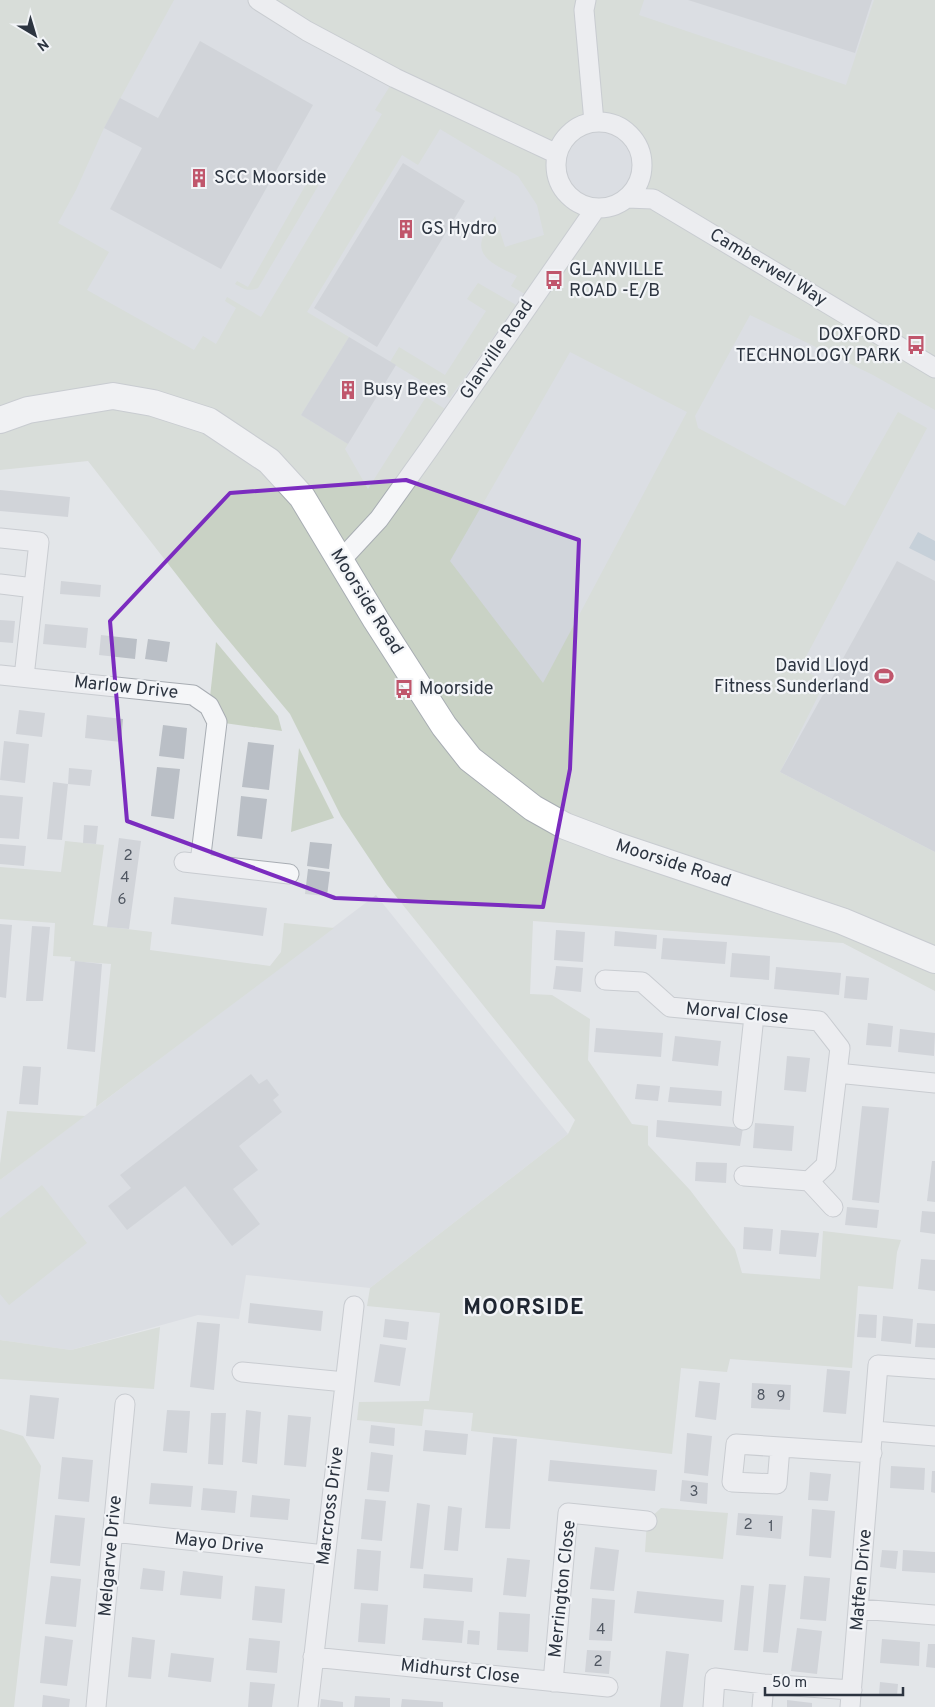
<svg xmlns="http://www.w3.org/2000/svg" width="935" height="1707" viewBox="0 0 935 1707" font-family="Overpass,sans-serif">
	<rect width="100%" height="100%" fill="#e3e6e9"/>
	<path fill="#d1d5db" d="M0,0H935V852L780,772L645,754L28,410Z
		M376,895L568,1134L370,1288L246,1275L239,1319L198,1315L71,1350L0,1340V1180Z"/>
	<path fill="#c9d2c5" fill-rule="evenodd" d="M0,0H174L104,128L76,190L58,223L109,252L87,290L194,350L203,336L216,344L236,308L225,301L227,297L261,317L382,114L375,110L395,78L258,0H644L639,15L846,85L874,0H935V410L873,375L750,315L695,416L698,428L845,506L898,412L927,428L800,668L825,682L780,772L935,852V991L843,943L533,921L530,994L552,995L590,1019L588,1060L632,1124L648,1126V1145L690,1190L735,1249L742,1273L820,1279L823,1231L901,1240L897,1252L893,1289L858,1286L852,1368L730,1359L727,1372L681,1368L672,1454L471,1431L473,1413L424,1409L422,1426L357,1420L359,1402L429,1401L440,1313L367,1306L370,1288L568,1134L575,1120L387,885L341,816L290,714L215,624L88,461L0,470ZM597,122C619,124 638,135 642,158C642,163 640,169 641,174C642,182 649,191 653,198C645,198 633,196 626,199C622,200 619,203 616,205C606,209 592,209 582,205C552,193 547,150 572,131C580,125 588,123 597,122ZM440,129L518,176L537,205L544,235L505,247L495,216C491,223 486,230 483,237C474,259 502,268 517,276L511,286L532,298L453,414L426,397L368,489L345,449L348,444L301,415L349,337L307,312L402,155L418,165ZM570,352L687,412L543,683L450,561Z
		M300,170C307,174 317,178 318,186L258,288C248,292 244,289 235,284L237,281L248,287L309,179L299,173Z
		M478,283L516,305L450,398L390,362L399,347L445,375L486,311L467,299Z
		M216,642L278,716L282,731L217,722L209,706Z
		M299,748L334,818L291,832Z
		M65,841L104,845L93,925L152,932L150,950L270,966L281,952L284,923L334,928L96,1107L111,964L70,961L71,957L53,956L55,923L0,919V867L61,872Z
		M7,1111L85,1116L0,1180V1164Z
		M42,1185L87,1243L9,1305L0,1294V1218Z
		M160,1327L154,1389L0,1379V1340L71,1350Z
		M0,1429L23,1436L41,1466L14,1707H0Z
		M661,1508L728,1513L723,1559L645,1552L647,1521Z"/>
	<path fill="#a2b5c5" d="M918,532L935,541V561L909,548Z"/>
	<path fill="#babfc6" d="M688,0H872L855,53Z
		M200,41L313,105L221,269L110,209L142,148L104,128L120,98L158,118Z
		M403,163L465,201L377,347L314,308Z
		M349,337L396,365L348,444L301,415Z
		M0,490L70,497L68,517L0,511Z
		M897,561L935,581V852L780,772Z
		M61,581L101,585L100,597L60,594Z
		M0,620L15,621L13,643L0,642Z
		M45,624L88,628L86,648L43,644Z
		M101,635L137,639L135,659L99,655Z
		M148,639L170,642L167,662L145,659Z
		M19,710L45,713L42,737L16,734Z
		M87,715L123,719L121,742L85,738Z
		M163,725L187,728L184,759L159,756Z
		M4,741L29,744L25,783L0,780Z
		M248,742L274,745L269,790L242,787Z
		M157,767L180,769L174,819L151,816Z
		M69,768L92,770L90,786L68,784L62,840L47,839L53,782L68,784Z
		M0,795L23,797L19,839L0,838Z
		M241,796L267,799L262,839L237,836Z
		M84,825L98,826L96,844L83,843Z
		M119,838L141,841L129,929L107,927Z
		M310,842L332,844L329,869L307,866Z
		M0,844L26,846L24,866L0,864Z
		M308,869L330,872L327,896L305,894Z
		M174,897L267,908L263,936L171,924Z
		M0,924L12,925L6,998L0,997Z
		M32,926L50,927L43,1001H26Z
		M556,930L585,932L583,962L554,960Z
		M615,931L657,935L656,949L614,946Z
		M663,938L727,942L725,964L661,959Z
		M732,953L770,956L769,980L730,977Z
		M75,961L102,964L95,1052L67,1049Z
		M556,966L583,968L581,992L553,989Z
		M776,967L841,973L839,995L774,989Z
		M846,976L869,978L867,1000L844,998Z
		M868,1023L893,1026L891,1047L866,1045Z
		M596,1028L663,1033L661,1057L594,1052Z
		M900,1029L935,1033L934,1056L898,1052Z
		M675,1036L721,1041L718,1066L672,1061Z
		M787,1056L810,1058L806,1092L784,1090Z
		M23,1066L41,1067L38,1105L19,1104Z
		M251,1074L259,1084L267,1079L279,1095L273,1100L282,1112L239,1146L258,1170L233,1189L260,1224L232,1246L185,1186L127,1230L108,1206L131,1188L120,1175Z
		M637,1084L660,1086L658,1101L635,1099Z
		M670,1087L722,1091L721,1106L668,1102Z
		M862,1106L889,1108L879,1203L852,1200Z
		M657,1120L743,1128L740,1146L656,1137Z
		M755,1123L794,1126L792,1151L753,1148Z
		M932,1161H935V1202L927,1201Z
		M696,1162L727,1163L726,1183L695,1181Z
		M847,1207L879,1210L877,1228L845,1225Z
		M922,1211L935,1212V1234L920,1232Z
		M744,1227L773,1229L771,1251L743,1249Z
		M781,1230L819,1233L816,1257L779,1254Z
		M921,1259L935,1260V1291L918,1289Z
		M250,1303L323,1311L321,1331L248,1323Z
		M859,1314L877,1315L876,1338L857,1337Z
		M883,1316L913,1319L911,1344L881,1341Z
		M385,1319L409,1322L407,1340L383,1337Z
		M197,1322L220,1324L214,1390L190,1387Z
		M917,1323L935,1324V1348L915,1347Z
		M380,1344L406,1348L400,1386L374,1382Z
		M827,1369L850,1371L846,1414L823,1412Z
		M699,1381L720,1383L716,1420L695,1417Z
		M752,1383L791,1385L790,1410L751,1408Z
		M30,1395L59,1398L54,1439L26,1436Z
		M167,1410L190,1411L187,1453L163,1451Z
		M246,1410L261,1412L257,1464L242,1462Z
		M211,1413H226L223,1465L208,1464Z
		M288,1415L311,1417L306,1467L284,1465Z
		M371,1425L395,1428L394,1446L369,1443Z
		M425,1430L468,1434L466,1455L423,1451Z
		M687,1433L712,1436L708,1476L684,1473Z
		M493,1437L517,1439L510,1529L485,1528Z
		M371,1452L393,1455L389,1492L367,1490Z
		M62,1457L93,1460L89,1502L58,1499Z
		M550,1460L657,1470L655,1491L548,1481Z
		M891,1466L925,1468L924,1490L890,1488Z
		M932,1471H935V1493L931,1492Z
		M810,1472L831,1474L828,1501L808,1500Z
		M682,1480L708,1483L707,1504L680,1501Z
		M151,1483L193,1486L191,1507L149,1504Z
		M203,1488L237,1491L235,1513L201,1510Z
		M252,1495L290,1499L288,1520L250,1517Z
		M365,1499L386,1501L382,1541L361,1539Z
		M417,1503L430,1505L423,1569L410,1568Z
		M448,1506L462,1508L458,1551L444,1550Z
		M812,1509L835,1511L831,1558L809,1556Z
		M738,1513L783,1516L781,1539L736,1535Z
		M55,1515L85,1518L80,1566L50,1563Z
		M595,1547L619,1550L614,1591L590,1589Z
		M357,1549L381,1551L378,1591L354,1589Z
		M882,1550L898,1551L896,1569L880,1567Z
		M903,1550L935,1552V1573L902,1571Z
		M507,1558L530,1560L526,1597L503,1595Z
		M143,1568L165,1571L163,1591L140,1589Z
		M183,1571L223,1576L221,1599L180,1595Z
		M424,1574L473,1578L472,1592L423,1588Z
		M51,1576L81,1579L76,1627L45,1624Z
		M804,1576L830,1578L826,1621L800,1619Z
		M769,1584L786,1585L778,1653L763,1652Z
		M741,1585L754,1586L748,1651L734,1650Z
		M255,1586L285,1589L282,1623L252,1620Z
		M637,1591L724,1600L722,1622L634,1613Z
		M592,1598L615,1600L612,1641L589,1640Z
		M361,1603L388,1605L385,1644L358,1642Z
		M499,1612L530,1614L528,1652L497,1650Z
		M424,1618L464,1621L462,1643L422,1640Z
		M797,1628L822,1631L817,1674L791,1671Z
		M468,1630L480,1631L479,1645L467,1644Z
		M45,1636L73,1640L67,1686L40,1683Z
		M132,1637L155,1640L151,1679L128,1677Z
		M249,1638L280,1641L277,1673L246,1670Z
		M882,1639L920,1642L919,1666L880,1663Z
		M928,1644H935V1668L926,1667Z
		M587,1650L611,1651L609,1674L585,1672Z
		M666,1651L689,1654L683,1707H660Z
		M171,1653L214,1658L211,1682L168,1677Z
		M250,1682L275,1684L272,1707H248Z
		M880,1682L898,1684L897,1696L879,1694Z
		M43,1695L70,1699L69,1707H42Z
		M355,1696L390,1698V1707H354Z
		M321,1699L343,1702V1707H320Z
		M402,1699L443,1702V1707H401Z
		M787,1700L812,1703V1707H787Z"/>
	<g fill="none" stroke-linecap="round" stroke-linejoin="round">
		<g stroke="#a8adb3" stroke-width="21">
			<path id="street" d="M258,0L307,31L395,78L557,154
				M586,0L584,10L594,122
				M556 165a43 43 0 1 1 86 0a43 43 0 1 1-86 0Z
				M627,198L653,199L935,368
				M0,538L39,542L24,677
				M340,561L379,519L429,449L596,208
				M0,584L34,588
				M0,675L193,695L209,706L217,722L200,863
				M184,862L289,874
				M605,980L642,982L670,1007L819,1021L840,1048L826,1165L809,1181L744,1176
				M837,1073L935,1083
				M743,1120L754,1016
				M809,1181L833,1207
				M242,1372L345,1382
				M874,1431L935,1436
				M780,1447L777,1484L732,1482L736,1444L872,1453
				M113,1532L325,1555
				M859,1609L935,1615
				M313,1657L608,1687
				M553,1682L568,1513L647,1521
				M96,1707L125,1404
				M308,1707L354,1306
				M713,1707L715,1678L764,1684L852,1690
				M762,1707L764,1684
				M850,1707L878,1365L935,1369"/>
		</g>
		<g stroke="#a8adb3" stroke-width="28">
			<path id="secondary" d="M0,420L28,410L113,396L153,403L209,421L269,461L302,497L376,620L444,726L470,759L533,808L565,826L615,845L842,921L935,960"/>
		</g>
		<use href="#street" stroke="#f5f6f8" stroke-width="19"/>
		<use href="#secondary" stroke="#fff" stroke-width="26"/>
	</g>
	<path d="M0 0H935V1707H0ZM406,480L579,540L570,769L543,907L335,898L127,821L110,621L230,493Z" fill="#e3e6e9" fill-opacity=".55" fill-rule="evenodd"/>
	<path fill="none" stroke="#7b2cbf" stroke-width="4" stroke-linejoin="round" d="M406,480L579,540L570,769L543,907L335,898L127,821L110,621L230,493Z"/>
	<defs>
		<g id="building-bare" transform="scale(1.5)"><path d="M-4-6H4V6H1V3H-1V6H-4ZM-2.5-4.3h1.7v1.8h-1.7ZM.8-4.3h1.7v1.8H.8ZM-2.5-1h1.7V.8h-1.7ZM.8-1h1.7V.8H.8Z" fill="#c0566c" stroke="#f2f4f7" stroke-width="2.5" paint-order="stroke"/></g>
		<g id="bus-bare" transform="scale(1.5)"><path d="M-5-6H5V4H4V6H2V4H-2V6H-4V4H-5ZM-3.5-4V0h7V-4ZM-3.5 1.2v1.5H-2V1.2ZM2 1.2v1.5H3.5V1.2Z" fill="#c0566c" stroke="#f2f4f7" stroke-width="2.5" paint-order="stroke"/></g>
		<g id="stadium-bare" transform="scale(1.5)"><path d="M0-5a6.5 5 0 1 0 0 10a6.5 5 0 1 0 0-10ZM-3.5-1.8h7v3.6h-7Z" fill="#c0566c" stroke="#f2f4f7" stroke-width="2.5" paint-order="stroke"/></g>
	</defs>
	<g fill-rule="evenodd">
		<use href="#building-bare" x="199" y="178"/>
		<use href="#building-bare" x="406" y="229"/>
		<use href="#bus-bare" x="554" y="280"/>
		<use href="#bus-bare" x="916" y="345"/>
		<use href="#building-bare" x="348" y="390"/>
		<use href="#stadium-bare" x="884" y="676"/>
		<use href="#bus-bare" x="404" y="689"/>
	</g>
	<g text-anchor="middle" dominant-baseline="central" stroke-width="4.5" stroke-linejoin="round" paint-order="stroke">
		<g font-size="15" fill="#505762">
			<text x="128" y="856">2</text>
			<text x="125" y="878">4</text>
			<text x="122" y="900">6</text>
			<text x="761" y="1396">8</text>
			<text x="781" y="1397">9</text>
			<text x="694" y="1492">3</text>
			<text x="748" y="1525">2</text>
			<text x="771" y="1527">1</text>
			<text x="601" y="1630">4</text>
			<text x="598" y="1662">2</text>
		</g>
		<g font-size="18" fill="#2c3440" stroke="#f2f4f7" text-anchor="start">
			<text x="214" y="178">SCC Moorside</text>
			<text x="421" y="229">GS Hydro</text>
			<text x="569" y="270">GLANVILLE<tspan x="569" dy="21">ROAD -E/B</tspan></text>
			<text x="901" y="335" text-anchor="end">DOXFORD<tspan x="901" dy="21">TECHNOLOGY PARK</tspan></text>
			<text x="363" y="390">Busy Bees</text>
			<text x="869" y="666" text-anchor="end">David Lloyd<tspan x="869" dy="21">Fitness Sunderland</tspan></text>
			<text x="419" y="689">Moorside</text>
		</g>
		<g font-size="18" fill="#2c3440" stroke="#f2f4f7">
			<text transform="translate(768 268) rotate(31)">Camberwell Way</text>
			<text transform="translate(497 350) rotate(-56)">Glanville Road</text>
			<text transform="translate(366 602) rotate(58)">Moorside Road</text>
			<text transform="translate(126 688) rotate(6)">Marlow Drive</text>
			<text transform="translate(673 864) rotate(18)">Moorside Road</text>
			<text transform="translate(737 1014) rotate(5)">Morval Close</text>
			<text transform="translate(331 1506) rotate(-83)">Marcross Drive</text>
			<text transform="translate(219 1544) rotate(6)">Mayo Drive</text>
			<text transform="translate(111 1556) rotate(-85)">Melgarve Drive</text>
			<text transform="translate(862 1580) rotate(-85)">Matfen Drive</text>
			<text transform="translate(563 1589) rotate(-84)">Merrington Close</text>
			<text transform="translate(460 1672) rotate(6)">Midhurst Close</text>
		</g>
		<g font-size="22" font-weight="bold" letter-spacing="1" fill="#1e2531" stroke="#f2f4f7">
			<text x="524" y="1308">MOORSIDE</text>
		</g>
	</g>
	<g transform="translate(35 35) rotate(142)" stroke="#f2f4f7" stroke-width="4" paint-order="stroke">
	<path d="M0-4L9 19L0 12L-9 19Z" fill="#2c3440"/>
	<text y="-8" font-size="14" font-weight="bold" text-anchor="middle" fill="#2c3440">N</text>
	</g>
	<path d="M765 1687v8h138v-8" fill="none" stroke="#2c3440" stroke-width="2.5"/>
	<text x="772" y="1687" font-size="15" fill="#2c3440" stroke="#f2f4f7" stroke-width="4" paint-order="stroke">50 m</text>
</svg>
